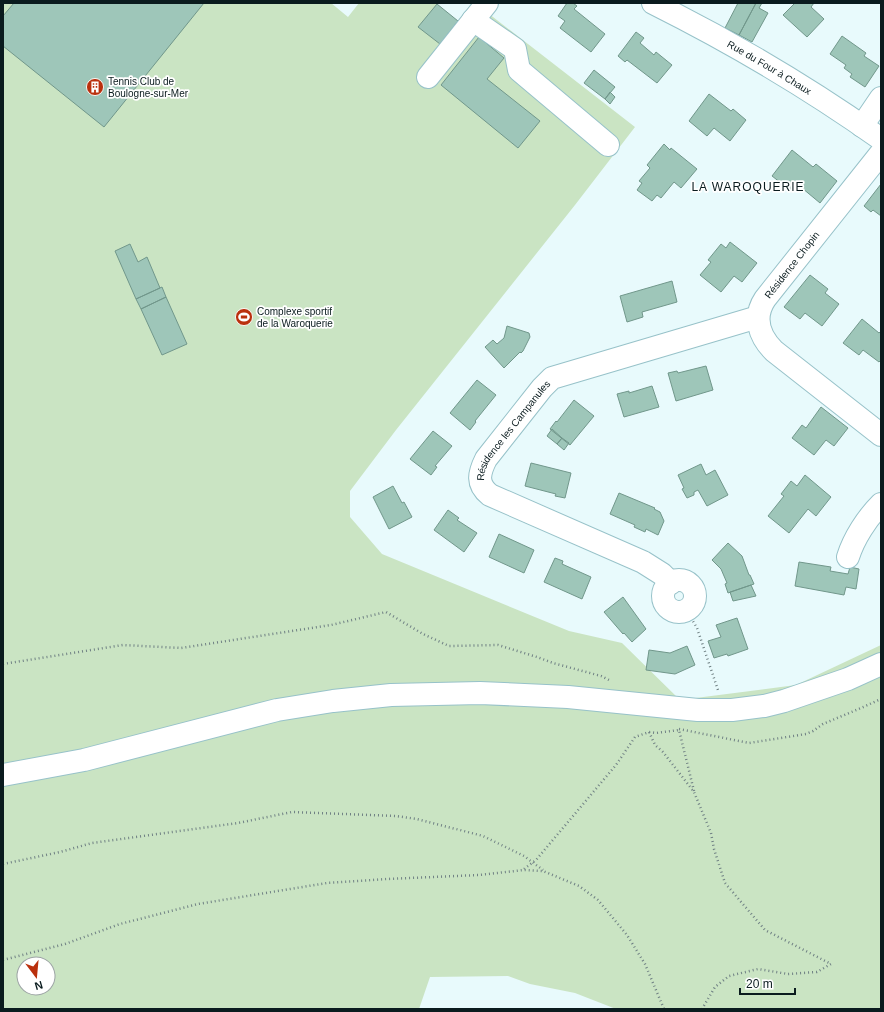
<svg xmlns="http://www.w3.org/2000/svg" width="884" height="1012" viewBox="0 0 884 1012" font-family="Arial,sans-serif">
	<rect width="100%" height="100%" fill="#e8fafc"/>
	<path fill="#cae4c3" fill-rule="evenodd" d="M3,3H331L348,17L359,3H435L458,21L472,3H475L635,127L575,205L396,430L350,491V517L382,554L569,631L622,643L680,700L796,685L881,645V1009H616L575,993L530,984L508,976L430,977L419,1009H3ZM24,964H48V988H24Z"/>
	<path fill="#9ec6b9" stroke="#71978b" d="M14,3H204L104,127L3,46V16Z
		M567,3H573L577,6L574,9L605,34L591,52L560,28L565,21L558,16Z
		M738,3H756L739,35L725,28Z
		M756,3H762L759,8L768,13L752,42L739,35Z
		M795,3H814L811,7L824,19L807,37L783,15Z
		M437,4L458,21L440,44L418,27Z
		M636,32L644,38L640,43L654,55L656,52L672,65L657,83L627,60L625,62L618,56Z
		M842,36L866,53L864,56L879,66L865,87L850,77L852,74L844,68L846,65L830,54Z
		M479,37L504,58L487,79L540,121L518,148L441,85Z
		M594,70L615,87L605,99L584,83Z
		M610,92L615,97L610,104L605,99Z
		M709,94L731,111L733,109L746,120L730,141L714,128L707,136L689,121Z
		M664,144L670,150L671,148L697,169L681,188L674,182L661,198L657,195L652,201L637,190L642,183L639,181L650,168L647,165Z
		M792,150L813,167L816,164L837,181L820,203L796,183L790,190L772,176Z
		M881,184V216L873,210L871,212L864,206Z
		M730,242L757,263L742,282L734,276L721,292L700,275L711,262L708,260L721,244L726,248Z
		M130,244L138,262L147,257L160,288L136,299L115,251Z
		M810,275L828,289L825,293L839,304L822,326L805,313L800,319L784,307Z
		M672,281L677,302L642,312L643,317L627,322L620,296Z
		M162,287L166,297L141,309L136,299Z
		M166,297L187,344L162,355L141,309Z
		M862,319L879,333L881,331V360L879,362L863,350L859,355L843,343Z
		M507,326L529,333L530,337L523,351L521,353L520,352L504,368L485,347L493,340L497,344L504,338Z
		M706,366L713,390L676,401L668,373L677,371L678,373Z
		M477,380L496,395L475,421L476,422L470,430L450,413Z
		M652,386L659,407L624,417L617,394L629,391V393Z
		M574,400L594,416L570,445L550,429L556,421L557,422Z
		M821,407L848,428L834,446L826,440L814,455L792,438L802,425L806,428Z
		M552,429L562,438L557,444L547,436Z
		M433,431L452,446L435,466L437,467L431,475L410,459Z
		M562,438L569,443L564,450L557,444Z
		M531,463L571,473L565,498L555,496L556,494L525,486Z
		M701,464L706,475L715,470L728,495L707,506L698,490L694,492V495L687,498L682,489L684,488L678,475Z
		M805,475L831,497L816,516L808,509L789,533L768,516L784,496L781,494L791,481L797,486Z
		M393,486L402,503L404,502L412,517L389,529L373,497Z
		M619,493L655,508L654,509L660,512L664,521L658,535L646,529L645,532L634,527L635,525L610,514Z
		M448,510L459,518L457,520L477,533L464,552L434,530Z
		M499,534L534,550L524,573L489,557Z
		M728,543L742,556L749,575H750L754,584L728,593L725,584L727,583L721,569L712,560Z
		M555,558L563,561L562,564L591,577L582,599L544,582Z
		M799,562L831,567L830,571L848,574L850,567L859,569L856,589L846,587L844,595L795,586Z
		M751,585L756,596L733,601L730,592Z
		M623,597L646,629L632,642L624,633L623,634L604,612Z
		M737,618L748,649L728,656L727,654L714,658L708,641L721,637L716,625Z
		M687,646L695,665L675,674L646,670L649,650L670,653Z"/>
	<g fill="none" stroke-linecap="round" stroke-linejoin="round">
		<g stroke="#97c2c9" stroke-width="24">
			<g id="minor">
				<path id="s1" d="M653,3C733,43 809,88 881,139"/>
				<path d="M473,20L515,49L519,70L608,145"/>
				<path d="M428,77L487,3"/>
				<path d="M862,126L881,98"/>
				<path d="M881,153L765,299C753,317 759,336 774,351L881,435"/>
				<path d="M848,557C854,538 867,518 881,504"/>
				<circle cx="679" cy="596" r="16"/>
				<path id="s2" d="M671,583L662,574L643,562L490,495C476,484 479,473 486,459L542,388L552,378L758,317"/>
				<path d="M3,775L84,760L277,710L333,701L391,695L480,693L568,697L698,710H732L764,706L784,701L848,679L881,664"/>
			</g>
		</g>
		<path stroke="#708184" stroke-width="2.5" stroke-dasharray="1 3" stroke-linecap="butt" d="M687,611L697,628L718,690
			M3,664L123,645L181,648L331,625L386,612L423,634L449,646L498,645L537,657L553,663L601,676L609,680
			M679,729L749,743L806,734L813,731L823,724L861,708L881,699
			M649,732L655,745L663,752L694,792L711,833L714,849L725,883L765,930L831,964L817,972L788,974L758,969L729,976L715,987L702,1009
			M3,864L60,852L92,843L238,823L292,812L396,816L417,819L483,836L524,856L543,870
			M524,869L536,860L616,765L635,737L649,732L656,733L679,730L694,791
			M3,960L65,944L120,924L198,904L327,883L387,879L479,875L524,870L543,871L579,886L598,900L627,935L645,964L664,1009"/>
		<use href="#minor" stroke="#fff" stroke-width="22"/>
	</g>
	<defs>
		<g id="building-disc" transform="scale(0.9)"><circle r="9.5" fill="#ba300d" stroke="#fff"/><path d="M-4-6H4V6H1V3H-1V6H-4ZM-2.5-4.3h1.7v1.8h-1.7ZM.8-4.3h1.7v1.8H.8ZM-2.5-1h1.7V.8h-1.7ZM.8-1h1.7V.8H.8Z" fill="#fff"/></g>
		<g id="stadium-disc" transform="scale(0.9)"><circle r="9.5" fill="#ba300d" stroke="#fff"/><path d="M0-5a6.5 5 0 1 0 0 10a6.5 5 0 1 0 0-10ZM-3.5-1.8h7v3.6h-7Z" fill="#fff"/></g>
	</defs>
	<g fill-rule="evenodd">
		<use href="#building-disc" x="95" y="87"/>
		<use href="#stadium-disc" x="244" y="317"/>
	</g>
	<g text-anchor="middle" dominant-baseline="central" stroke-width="3.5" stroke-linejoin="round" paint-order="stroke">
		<g font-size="10" fill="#0a1b1e" stroke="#fff">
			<text stroke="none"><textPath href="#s1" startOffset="133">Rue du Four à Chaux</textPath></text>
			<text transform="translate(792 265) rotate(-52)">Résidence Chopin</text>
			<text stroke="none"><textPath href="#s2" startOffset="281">Résidence les Campanules</textPath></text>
		</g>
		<g font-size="10" fill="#0a1b1e" stroke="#fff" text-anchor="start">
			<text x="108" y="81">Tennis Club de<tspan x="108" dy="12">Boulogne-sur-Mer</tspan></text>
			<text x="257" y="311">Complexe sportif<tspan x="257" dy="12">de la Waroquerie</tspan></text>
		</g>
		<g font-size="12" letter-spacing="1" fill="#0a1b1e" stroke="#fff">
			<text x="748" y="187">LA WAROQUERIE</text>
		</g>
	</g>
	<rect width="884" height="1012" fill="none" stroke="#0a1b1e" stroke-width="8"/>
	<g transform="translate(36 976) rotate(164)"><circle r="19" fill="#ffffff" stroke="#9da4a5"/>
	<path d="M0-3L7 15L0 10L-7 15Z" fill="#ba300d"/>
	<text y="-6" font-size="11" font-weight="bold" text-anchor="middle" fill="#0a1b1e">N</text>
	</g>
	<path d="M740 988v6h55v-6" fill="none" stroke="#0a1b1e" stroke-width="2"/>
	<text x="746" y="988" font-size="12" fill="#0a1b1e" stroke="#ffffff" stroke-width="3" paint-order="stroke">20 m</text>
</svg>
